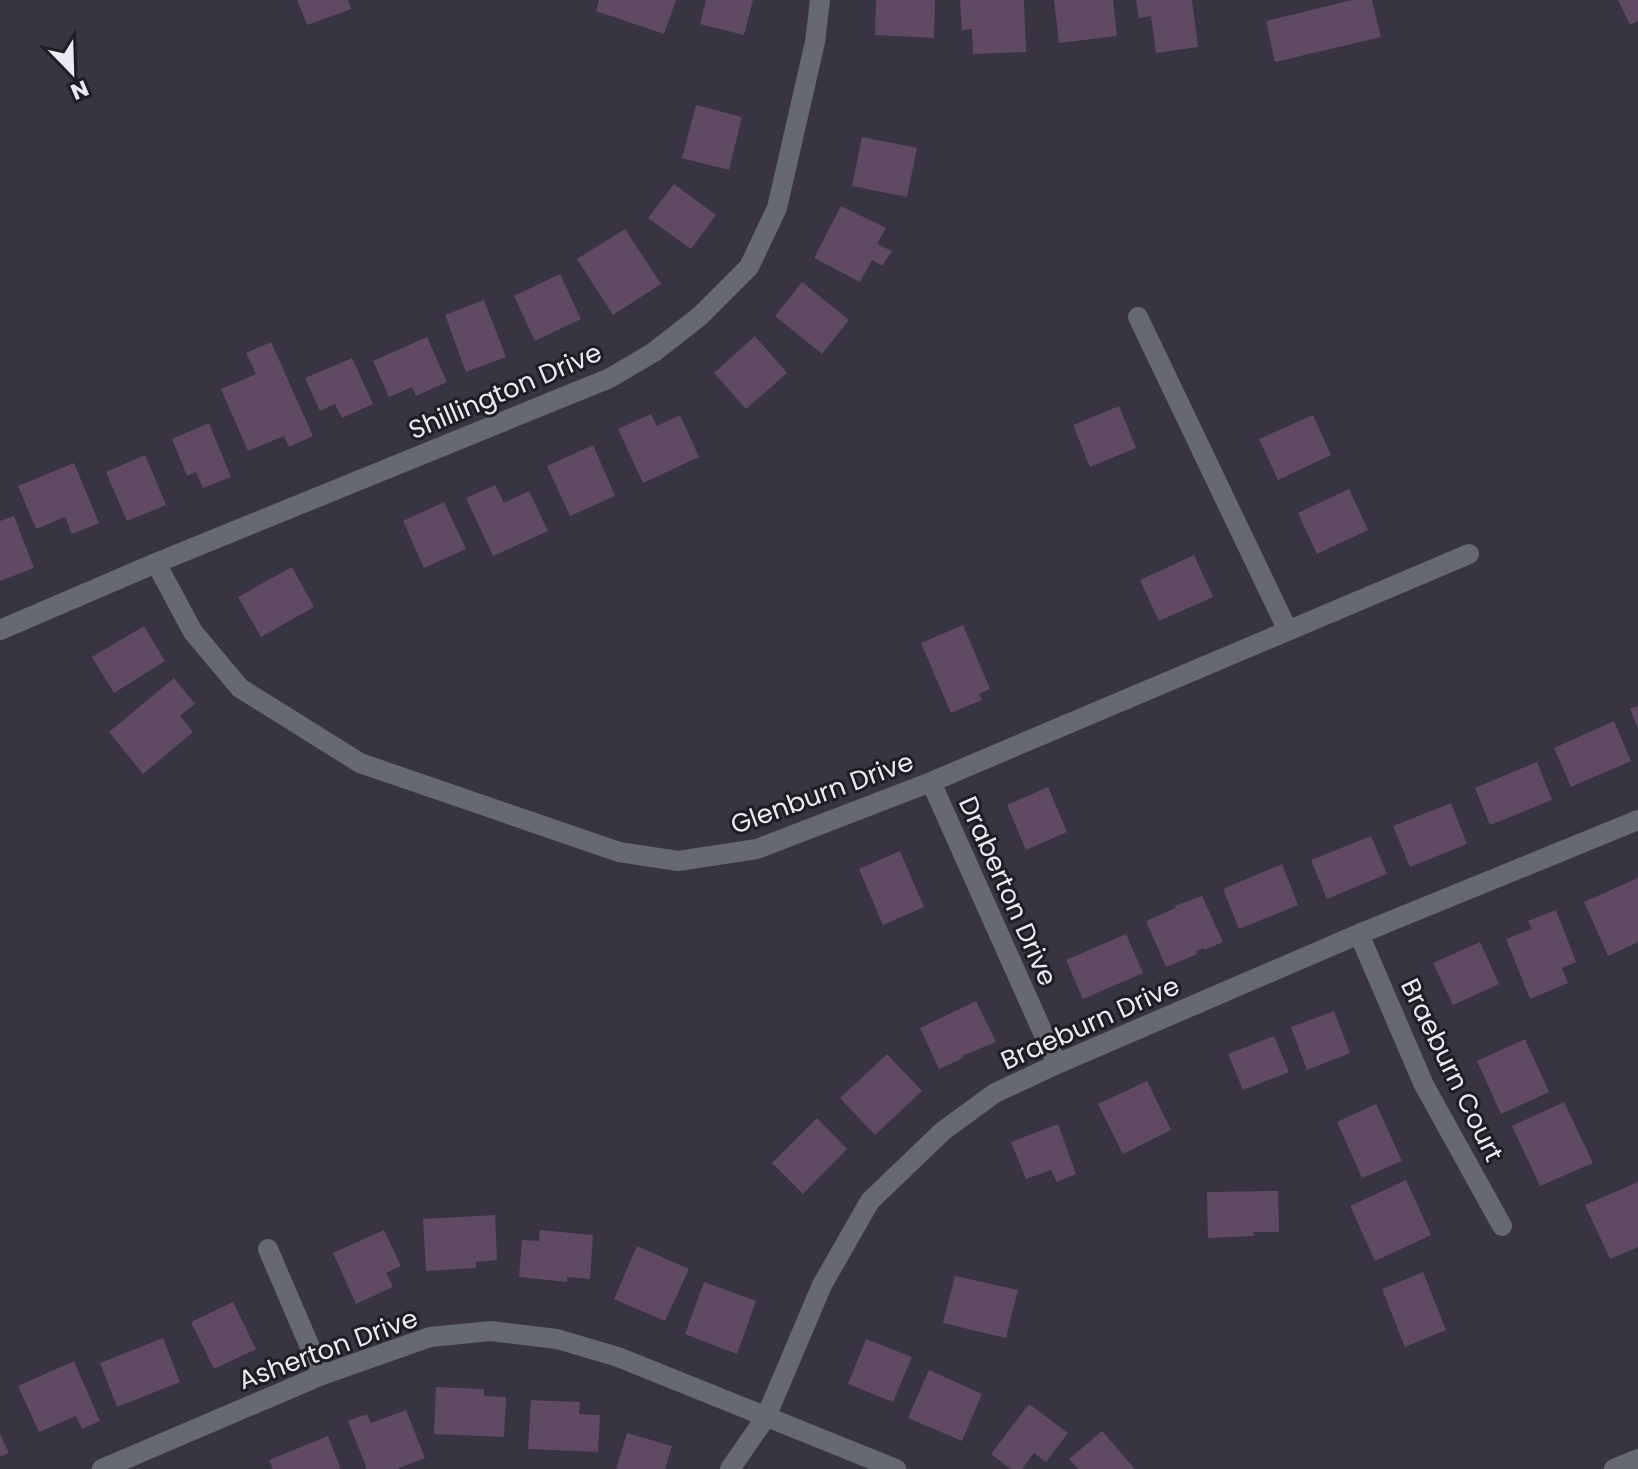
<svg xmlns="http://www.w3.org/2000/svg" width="1638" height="1469" viewBox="0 0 1638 1469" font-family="Poppins,sans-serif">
	<rect width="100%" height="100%" fill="#383442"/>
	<path fill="#5f4963" d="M297,0H348L351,9L307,25Z
		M599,0H676L664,34L596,11Z
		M706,0H753L744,35L700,24Z
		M876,0H935L934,38L875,35Z
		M960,0H1024L1026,52L973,54L972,29L962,30Z
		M1054,0H1113L1117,36L1059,43Z
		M1136,0H1192L1198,47L1156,53L1151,16L1139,18Z
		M1352,0H1372L1381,37L1275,62L1266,21Z
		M1618,0H1638V21L1630,25Z
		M696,105L742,117L729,170L682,158Z
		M862,137L917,148L907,197L852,186Z
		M674,184L716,215L691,249L648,218Z
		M841,206L886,228L877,244L892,251L882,266L872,260L860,282L814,258Z
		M625,229L661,284L613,315L577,259Z
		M560,274L581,319L535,341L514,296Z
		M802,282L849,320L822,354L775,316Z
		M484,300L506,357L466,372L445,315Z
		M755,336L787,373L746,409L714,373Z
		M427,337L447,382L416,396L412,387L389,397L373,361Z
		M271,342L313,436L289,447L284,436L248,451L221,389L256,374L246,353Z
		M352,358L373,404L342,418L335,404L320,411L305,378Z
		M1119,406L1136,448L1090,467L1073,425Z
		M651,414L657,426L680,415L699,457L643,483L618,429Z
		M1313,415L1331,455L1278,480L1259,439Z
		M209,423L231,477L203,488L196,472L187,476L172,439Z
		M593,445L615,496L570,516L547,466Z
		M145,455L166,505L127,521L106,472Z
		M74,463L99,523L72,534L65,517L36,529L18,486Z
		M495,485L504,503L529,491L548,531L493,556L466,498Z
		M1349,489L1368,530L1317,554L1298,513Z
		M444,502L466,549L424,568L403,521Z
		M14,516L34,568L0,581V521Z
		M1194,555L1213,597L1159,621L1140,580Z
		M292,567L314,607L261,637L238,597Z
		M963,625L990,689L979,694L982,700L951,713L921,643Z
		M144,626L165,661L114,693L92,657Z
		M174,678L195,704L180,716L193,732L143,774L109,732Z
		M1638,706V729L1630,709Z
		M1614,721L1631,761L1571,787L1554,748Z
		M1537,762L1552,800L1490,825L1475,788Z
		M1048,787L1067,832L1026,850L1007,805Z
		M1451,803L1467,844L1410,867L1393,826Z
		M1371,836L1387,874L1327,899L1311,860Z
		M900,851L924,907L883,925L859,869Z
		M1282,864L1298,905L1239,929L1223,889Z
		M1638,878V942L1608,956L1584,902Z
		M1202,896L1223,942L1204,950L1203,948L1196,951L1197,954L1166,967L1146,921L1176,908L1175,906Z
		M1556,910L1576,962L1562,968L1568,983L1530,999L1506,939L1532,929L1528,921Z
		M1126,934L1143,973L1083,999L1066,960Z
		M1480,942L1499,984L1453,1005L1433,963Z
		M976,1001L996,1042L962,1056L963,1058L939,1069L920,1028Z
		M1334,1011L1350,1053L1307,1070L1291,1027Z
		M1274,1036L1289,1072L1243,1090L1228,1054Z
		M1525,1039L1549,1092L1501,1114L1477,1061Z
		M887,1054L922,1091L875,1135L840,1098Z
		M1147,1081L1171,1130L1123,1154L1098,1104Z
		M1564,1102L1593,1163L1540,1186L1512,1126Z
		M1376,1104L1402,1161L1362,1178L1337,1122Z
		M817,1118L847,1149L803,1194L772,1163Z
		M1058,1124L1076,1174L1057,1182L1051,1170L1026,1179L1011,1142Z
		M1406,1180L1431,1235L1375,1261L1350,1206Z
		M1638,1182V1247L1610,1259L1585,1205Z
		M1278,1191L1279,1232H1253L1254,1236L1208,1238L1207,1192Z
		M495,1215L497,1260L476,1262V1268L426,1271L423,1219Z
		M384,1230L401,1266L386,1273L393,1287L356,1304L333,1253Z
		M540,1230L593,1235L590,1279L567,1277V1282L519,1277L522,1240L539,1241Z
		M637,1246L689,1269L665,1321L614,1299Z
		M1423,1272L1446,1330L1405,1347L1382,1289Z
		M955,1276L1018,1290L1006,1338L943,1323Z
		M704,1282L756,1301L737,1354L685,1334Z
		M233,1302L256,1349L214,1369L191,1322Z
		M163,1338L180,1382L117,1407L100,1363Z
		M866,1339L912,1357L893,1402L848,1384Z
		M74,1361L100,1421L82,1429L76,1416L39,1432L18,1386Z
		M929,1370L982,1394L962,1441L908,1418Z
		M436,1387L484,1389V1396L506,1397L504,1437L434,1434Z
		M531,1400L580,1402L579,1414L600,1415L598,1452L528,1449Z
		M1029,1404L1068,1433L1046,1462L1034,1453L1022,1469H1011L991,1454Z
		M406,1410L425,1458L397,1469H367L348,1421L367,1414L371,1423Z
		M1102,1431L1135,1469H1078L1069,1459Z
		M627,1433L672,1446L665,1469H616Z
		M0,1434L9,1453L0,1457Z
		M328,1436L341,1469H273L269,1460Z"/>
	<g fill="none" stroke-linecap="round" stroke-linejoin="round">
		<path stroke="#676970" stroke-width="20" d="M1138,317L1288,631
			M156,563L193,632L240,688L360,763L619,852L678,861L757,849L931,782L1469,554
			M0,630L156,563L610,378L654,352L700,316L749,267L777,208L815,42L820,0
			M931,782L1057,1064
			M1359,934L1424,1085L1502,1226
			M268,1249L322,1375
			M102,1469L322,1375L430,1337L491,1331L557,1339L618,1357L896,1469
			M730,1469L766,1417L822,1285L870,1201L943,1131L995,1093L1057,1064L1359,934L1638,820
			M1614,1469L1638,1459"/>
	</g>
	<g text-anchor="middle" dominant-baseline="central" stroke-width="6" stroke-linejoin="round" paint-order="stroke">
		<g font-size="26" fill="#ebe9f2" stroke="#1f1d23">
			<text transform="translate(505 391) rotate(-23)">Shillington Drive</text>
			<text transform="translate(822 793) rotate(-20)">Glenburn Drive</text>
			<text transform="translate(1008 891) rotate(66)">Draberton Drive</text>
			<text transform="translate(1090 1023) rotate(-24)">Braeburn Drive</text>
			<text transform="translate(1452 1070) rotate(64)">Braeburn Court</text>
			<text transform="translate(328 1349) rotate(-20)">Asherton Drive</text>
		</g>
	</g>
	<g transform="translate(72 72) rotate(157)" stroke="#1f1d23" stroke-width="6" paint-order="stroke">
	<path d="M0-6L14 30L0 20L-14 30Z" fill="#ebe9f2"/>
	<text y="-12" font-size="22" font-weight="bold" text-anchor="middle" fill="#ebe9f2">N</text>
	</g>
</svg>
